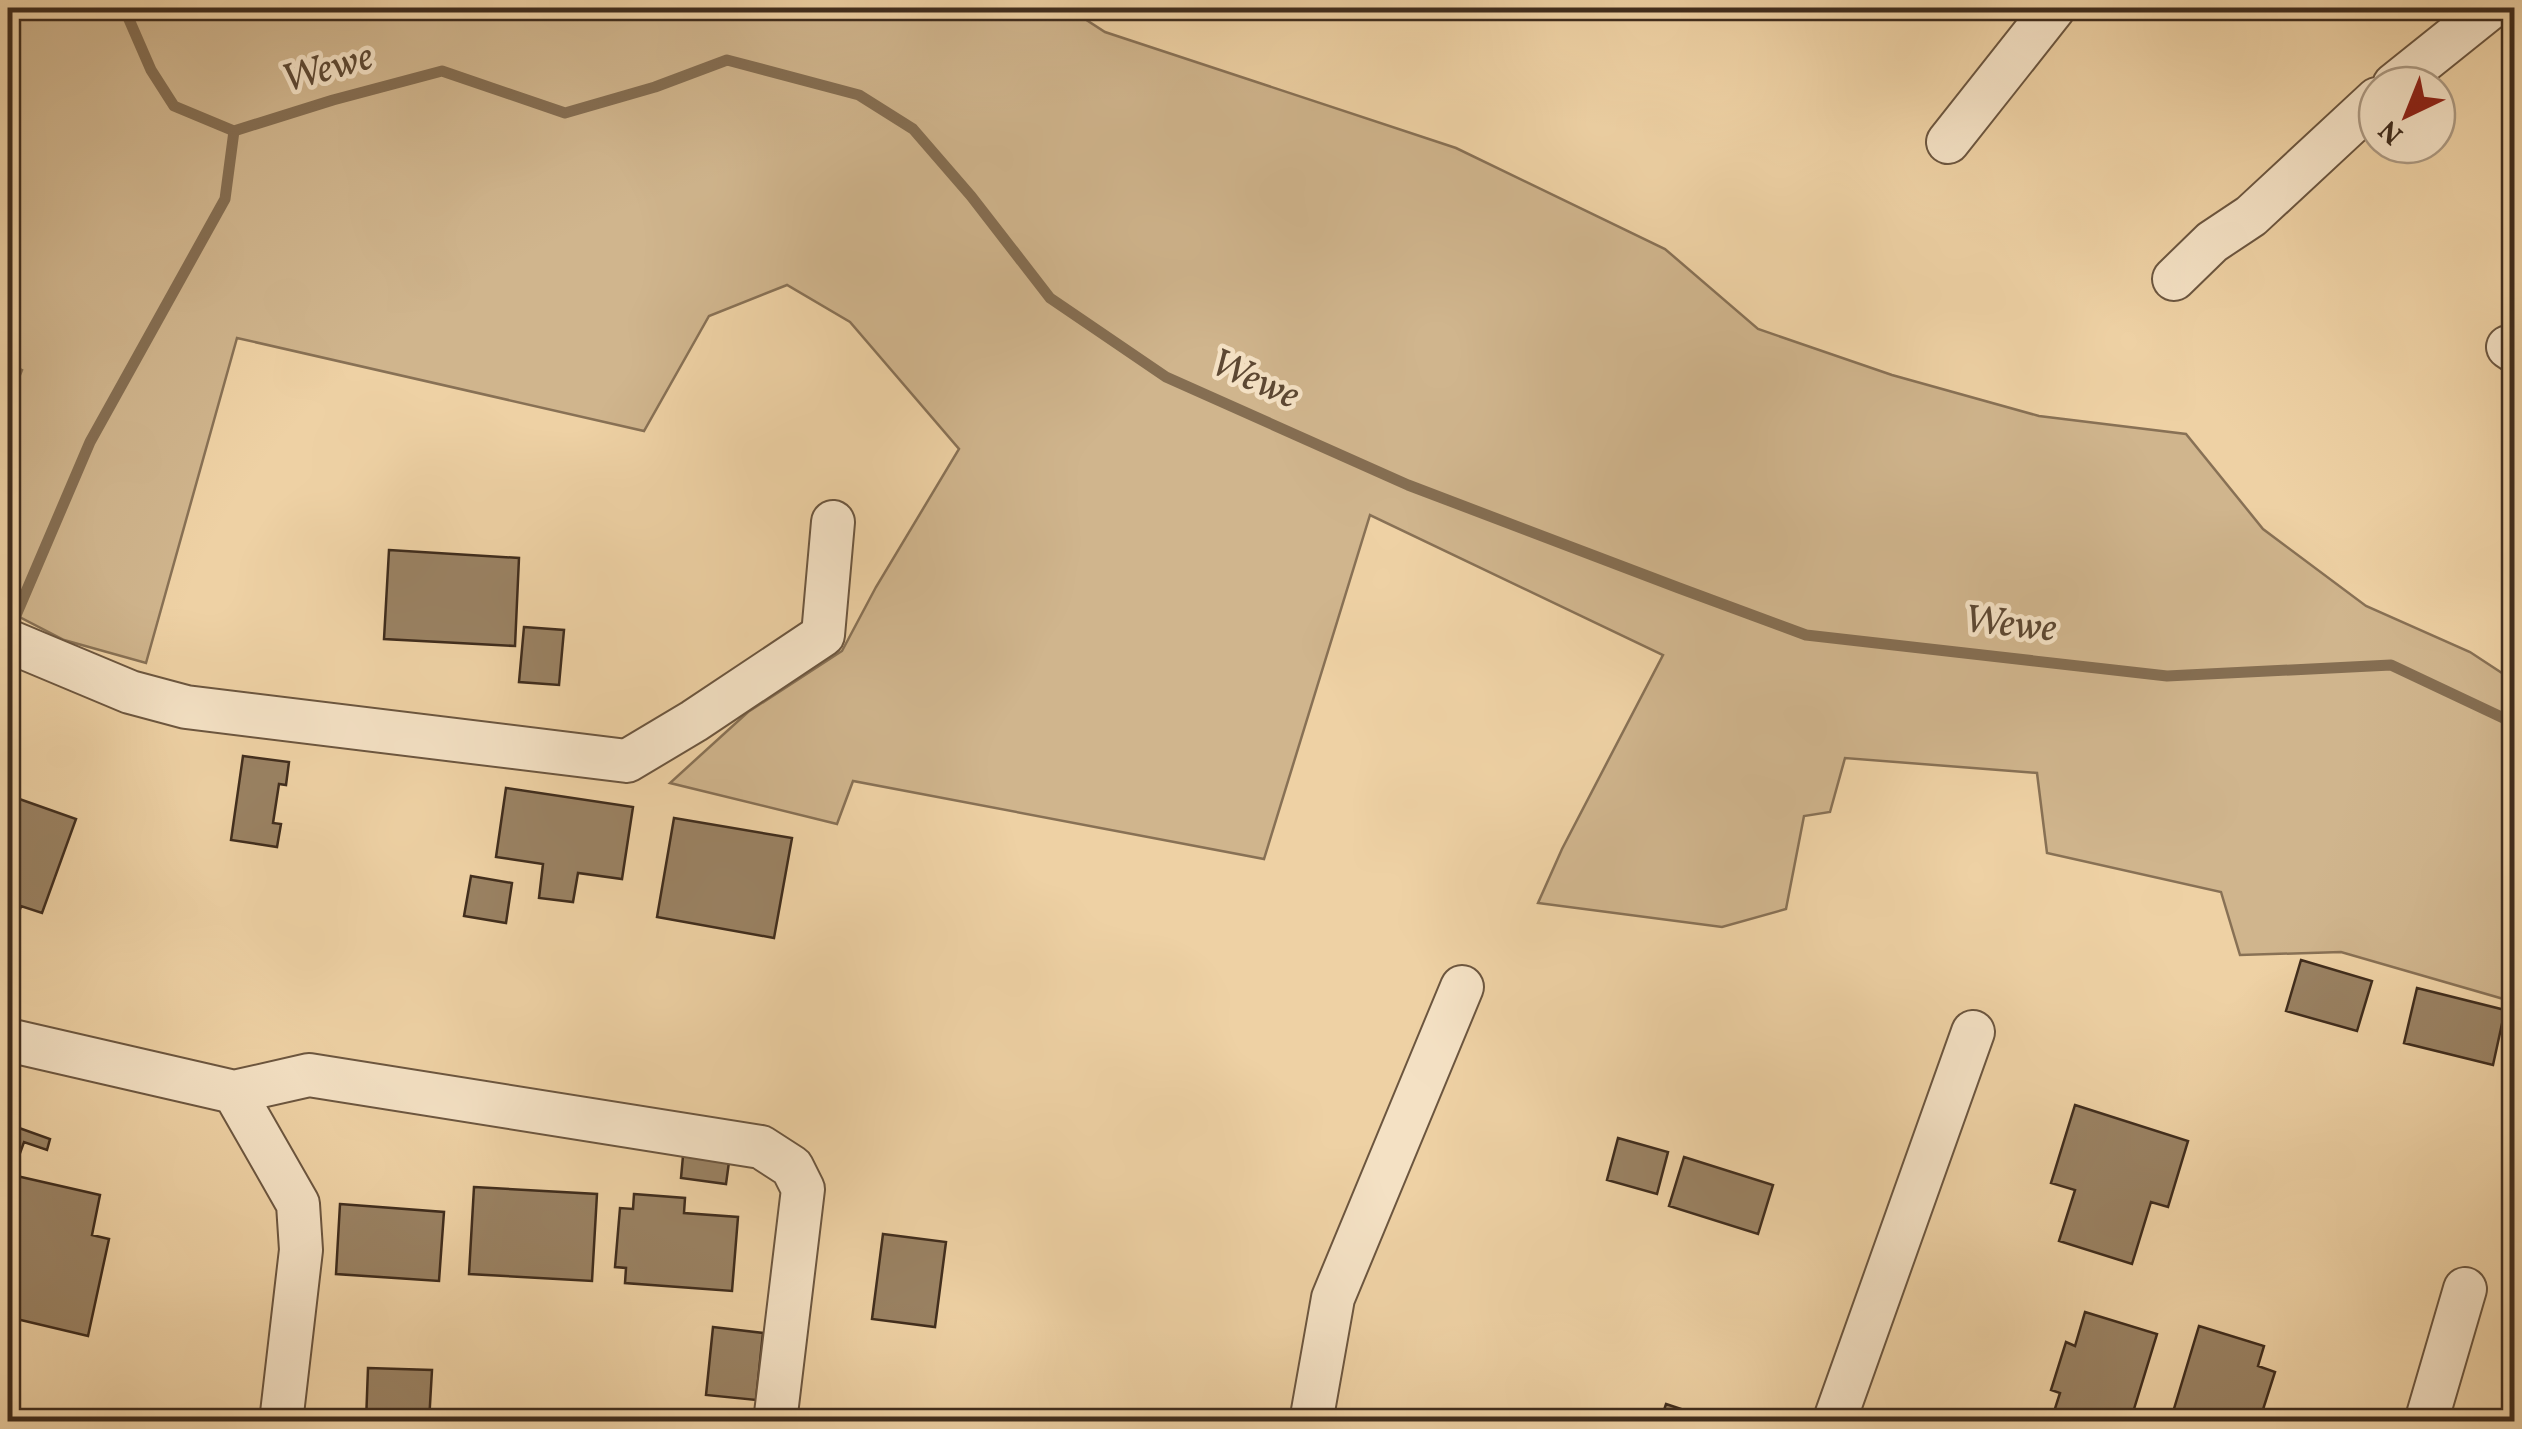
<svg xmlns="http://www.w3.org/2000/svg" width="2522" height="1429" viewBox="0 0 2522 1429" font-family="Vollkorn,serif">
	<rect width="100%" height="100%" fill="#eed1a4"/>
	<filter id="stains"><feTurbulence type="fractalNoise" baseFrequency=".002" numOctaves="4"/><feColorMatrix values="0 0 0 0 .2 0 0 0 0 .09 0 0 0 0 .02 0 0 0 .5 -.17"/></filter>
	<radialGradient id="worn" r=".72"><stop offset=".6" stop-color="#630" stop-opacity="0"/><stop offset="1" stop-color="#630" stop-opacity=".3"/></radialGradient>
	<path fill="#d0b58d" stroke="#887155" stroke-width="2.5" d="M8,8H200L205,11L208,8H1068L1105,32L1456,148L1665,249L1758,329L1892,375L2039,416L2186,434L2263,529L2366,606L2470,652L2514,681V1002L2341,952L2240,955L2221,892L2047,853L2037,773L1845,758L1830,812L1804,816L1786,909L1722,927L1538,903L1562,849L1663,655L1370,515L1264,859L853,781L837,824L670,783L748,712L842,651L876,587L959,449L850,322L787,285L709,316L644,431L237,338L146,663L64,640L8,611V404L22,370L8,363Z"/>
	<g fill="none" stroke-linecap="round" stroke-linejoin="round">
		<path stroke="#856e52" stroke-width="11" d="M124,8L151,70L174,106L234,131L333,100L442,71L565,113L655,87L727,60L859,95L913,129L971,196L1050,298L1166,377L1408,485L1679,588L1806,635L2167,676L2391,665L2514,723
			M14,620L90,442L225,199L234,131"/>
	</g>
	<path fill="#9a8263" stroke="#402d1d" stroke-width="2.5" d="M389,550L519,558L515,646L384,639Z
		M524,627L564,630L559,685L519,682Z
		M243,756L289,762L286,785L279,784L273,823L281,824L277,847L231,840Z
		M506,788L633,807L622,879L578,873L573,902L539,898L543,864L496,857Z
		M8,795L76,819L42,913L21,906L14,927L8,924Z
		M674,818L792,838L774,938L657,917Z
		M471,876L512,883L506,923L464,916Z
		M2301,960L2372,981L2357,1031L2286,1011Z
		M2417,988L2505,1010L2493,1065L2404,1043Z
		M2075,1105L2188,1141L2168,1207L2151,1202L2132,1264L2059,1241L2075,1190L2051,1183Z
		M8,1124L50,1139L47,1150L24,1142L19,1156L8,1152Z
		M1618,1138L1668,1152L1657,1194L1607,1180Z
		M683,1156L729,1162L726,1184L681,1178Z
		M1684,1157L1773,1185L1758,1234L1669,1206Z
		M8,1174L100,1195L92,1235L109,1239L88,1336L8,1317Z
		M474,1187L597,1194L592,1281L469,1274Z
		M634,1194L685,1198L684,1213L738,1217L732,1291L625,1283L626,1268L615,1267L620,1208L633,1209Z
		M340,1204L444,1212L439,1281L336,1274Z
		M883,1234L946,1242L935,1327L872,1319Z
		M2085,1312L2157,1334L2130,1422L2051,1421L2060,1393L2051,1390L2066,1342L2075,1346Z
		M2199,1326L2264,1346L2258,1366L2275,1372L2259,1422H2170Z
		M713,1327L763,1333L756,1400L706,1395Z
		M368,1368L432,1370L429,1422H366Z
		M1666,1404L1720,1422H1660Z"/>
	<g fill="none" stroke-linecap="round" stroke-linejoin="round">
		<g stroke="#6c563f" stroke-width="46">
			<path id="minor" d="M2394,85L2490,8
				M1948,142L2054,8
				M2174,279L2212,242L2251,216L2377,99
				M2508,347L2514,351
				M8,641L130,692L186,707L627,761L694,721L823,635L833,522
				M8,1040L234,1092L309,1075L761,1147L792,1167L803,1189L775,1422
				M234,1092L298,1204L301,1250L281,1422
				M1311,1422L1333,1298L1462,987
				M1834,1422L1973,1032
				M2426,1422L2465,1289"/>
		</g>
		<use href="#minor" stroke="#f4e1c4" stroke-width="42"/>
	</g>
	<g text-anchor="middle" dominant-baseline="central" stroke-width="9" stroke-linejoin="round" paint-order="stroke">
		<g font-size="40" font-style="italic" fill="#5d4833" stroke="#f4e1c4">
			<text transform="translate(328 70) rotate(-16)">Wewe</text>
			<text transform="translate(1254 381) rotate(24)">Wewe</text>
			<text transform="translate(2010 626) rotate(6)">Wewe</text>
		</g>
	</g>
	<rect width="2522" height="1429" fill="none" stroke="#eed1a4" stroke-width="40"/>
	<rect x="10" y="10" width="2502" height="1409" fill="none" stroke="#402d1d" stroke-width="5"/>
	<rect x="20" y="20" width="2482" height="1389" fill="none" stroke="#402d1d" stroke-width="2.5"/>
	<g transform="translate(2407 115) rotate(223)"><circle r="48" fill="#f4e1c4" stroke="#ac9981" stroke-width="2.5"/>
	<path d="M0-8L18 38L0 25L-18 38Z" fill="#8f2418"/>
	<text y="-15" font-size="28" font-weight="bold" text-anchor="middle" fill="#402d1d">N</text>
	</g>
	<rect width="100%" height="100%" filter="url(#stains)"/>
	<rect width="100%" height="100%" fill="url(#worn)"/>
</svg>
